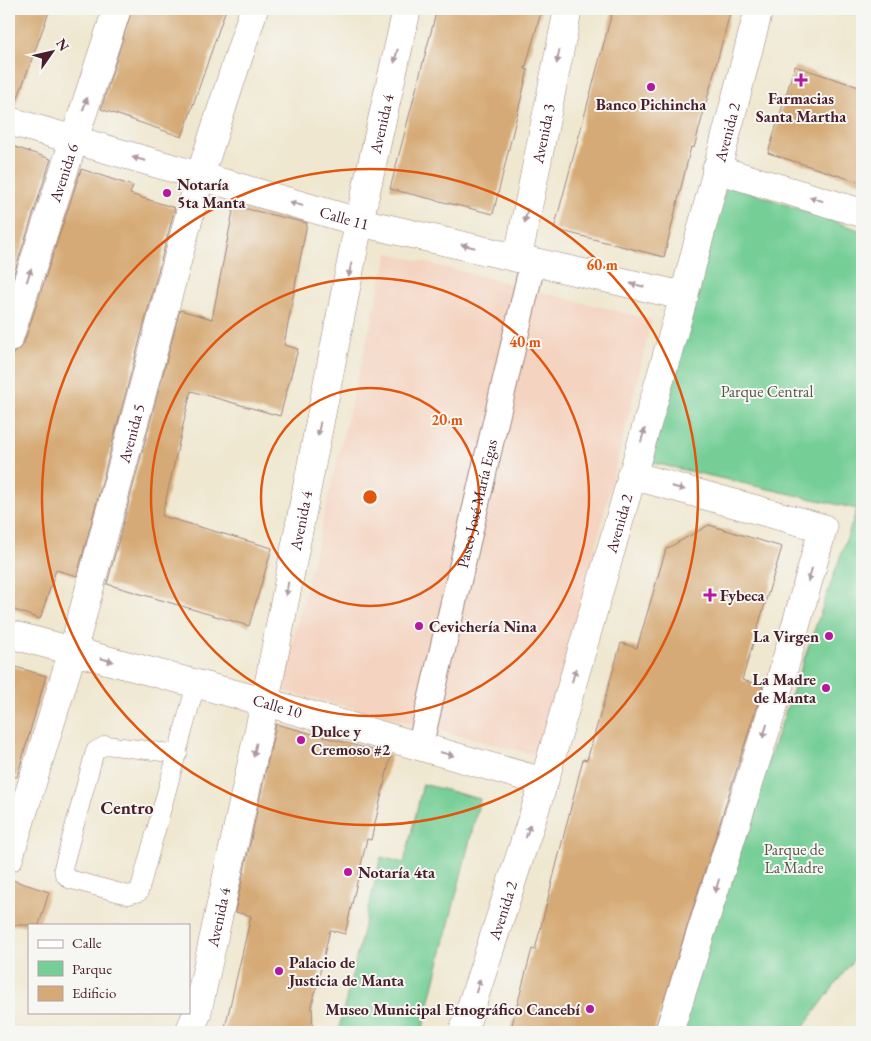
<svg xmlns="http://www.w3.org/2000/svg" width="871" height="1041" viewBox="0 0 871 1041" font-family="'EB Garamond',serif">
	<rect width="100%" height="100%" fill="#f6f6f2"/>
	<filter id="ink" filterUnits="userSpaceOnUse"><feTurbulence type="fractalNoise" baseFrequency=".02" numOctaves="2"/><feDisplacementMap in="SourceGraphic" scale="10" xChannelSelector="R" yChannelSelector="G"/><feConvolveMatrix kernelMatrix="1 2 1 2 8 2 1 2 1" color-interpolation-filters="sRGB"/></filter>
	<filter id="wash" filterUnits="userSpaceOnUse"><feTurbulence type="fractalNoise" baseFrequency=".0096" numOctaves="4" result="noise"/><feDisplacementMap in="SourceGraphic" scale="20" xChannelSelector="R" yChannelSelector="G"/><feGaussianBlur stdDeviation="1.12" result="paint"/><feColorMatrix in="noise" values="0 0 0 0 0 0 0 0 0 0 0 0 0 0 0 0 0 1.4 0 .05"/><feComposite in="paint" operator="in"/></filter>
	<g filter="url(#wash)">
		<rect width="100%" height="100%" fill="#efe7cf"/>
		<path fill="#f4d3c0" d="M388,253L652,320L544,757L281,690Z"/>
		<path fill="#75ce95" stroke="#607660" d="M727,184L862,231V948L800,1032H677L746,824L857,509L649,462Z
			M423,784L480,799L422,1032H338L381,857L404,863Z"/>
		<g id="blocks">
			<path fill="#d6aa76" d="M14,9H50L15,106H9V26Z
				M132,9H226L182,137L101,109Z
				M437,9H542L525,69L528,70L493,214L390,189Z
				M613,9H731L694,148L691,147L664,257L554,229Z
				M795,66L862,88V183L768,153Z
				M9,145L51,159L9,289Z
				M81,169L133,186L130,194L175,208L77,576L56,570L40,619L9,608V366L13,353L20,349L24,343Z
				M234,206L307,223L284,345L298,349L280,416L191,391L162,516L272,548L249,626L107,584L180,310L212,319Z
				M709,525L782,547L742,680L763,686L654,1032H510L532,949L535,950L583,759L587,760L621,643L637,648L666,549Z
				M9,665L46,676L17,777L9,776Z
				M276,724L391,755L371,840L367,839L345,934L330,930L312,1005L313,1032H224L251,916L235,912Z
				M9,879L49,892L39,925H9Z"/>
		</g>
	</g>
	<g filter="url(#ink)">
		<use href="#blocks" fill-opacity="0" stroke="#9c837d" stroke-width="1"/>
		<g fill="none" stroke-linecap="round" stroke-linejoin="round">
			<g stroke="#9c837d" stroke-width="19">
				<path id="service" d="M178,754L106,745L95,751L63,868L64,874L69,879L128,895L139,892L196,684"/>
			</g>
			<g stroke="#9c837d" stroke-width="27">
				<g id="pedestrian">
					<path id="s1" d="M420,746L533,261"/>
				</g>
			</g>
			<g stroke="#9c837d" stroke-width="29">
				<g id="minor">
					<path id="s2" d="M9,121L359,222L684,296"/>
					<path d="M716,169L862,213"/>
					<path id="s3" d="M518,257L568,9"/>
					<path id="s4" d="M9,338L117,9"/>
					<path d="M631,475L823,528L772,711L669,1032"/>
					<path id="s5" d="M9,634L265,702L544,782"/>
					<path id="s6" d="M9,858L73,650L200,176L254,9"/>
					<path id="s7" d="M189,1032L197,1014L265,702L359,222L407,9"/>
					<path id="s8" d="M463,1032L544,782L684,296L759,9"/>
				</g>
			</g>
			<use href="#service" stroke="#fff" stroke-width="18"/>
			<use href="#pedestrian" stroke="#fff" stroke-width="25"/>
			<use href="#minor" stroke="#fff" stroke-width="28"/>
		</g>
		<defs><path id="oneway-solid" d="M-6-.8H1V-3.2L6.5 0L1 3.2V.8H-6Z" transform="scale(1.25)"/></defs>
		<g fill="#ae9aa0">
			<use href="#oneway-solid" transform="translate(396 56) rotate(103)"/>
			<use href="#oneway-solid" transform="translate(558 57) rotate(101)"/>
			<use href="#oneway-solid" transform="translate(85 104) rotate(-71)"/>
			<use href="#oneway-solid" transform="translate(139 159) rotate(-165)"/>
			<use href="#oneway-solid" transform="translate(816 199) rotate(-163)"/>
			<use href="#oneway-solid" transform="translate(296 204) rotate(-164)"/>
			<use href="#oneway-solid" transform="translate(526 216) rotate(101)"/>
			<use href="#oneway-solid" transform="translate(468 246) rotate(-167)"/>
			<use href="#oneway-solid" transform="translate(350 270) rotate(101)"/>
			<use href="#oneway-solid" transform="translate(29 275) rotate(-72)"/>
			<use href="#oneway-solid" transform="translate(637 285) rotate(-167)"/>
			<use href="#oneway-solid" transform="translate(319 429) rotate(101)"/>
			<use href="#oneway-solid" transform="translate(643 435) rotate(-74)"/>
			<use href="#oneway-solid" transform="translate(678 488) rotate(15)"/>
			<use href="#oneway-solid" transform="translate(810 575) rotate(106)"/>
			<use href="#oneway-solid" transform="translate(287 589) rotate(101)"/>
			<use href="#oneway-solid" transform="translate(107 660) rotate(15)"/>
			<use href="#oneway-solid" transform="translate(574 675) rotate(-74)"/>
			<use href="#oneway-solid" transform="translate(765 731) rotate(107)"/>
			<use href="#oneway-solid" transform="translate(255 750) rotate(102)"/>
			<use href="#oneway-solid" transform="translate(447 754) rotate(16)"/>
			<use href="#oneway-solid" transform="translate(528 831) rotate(-72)"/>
			<use href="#oneway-solid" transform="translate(717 886) rotate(107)"/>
			<use href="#oneway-solid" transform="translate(478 986) rotate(-72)"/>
		</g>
	</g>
	<g fill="none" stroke="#e0560e" stroke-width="2.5">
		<circle cx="370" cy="497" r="109"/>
		<circle cx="370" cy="497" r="219"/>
		<circle cx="370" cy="497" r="328"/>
	</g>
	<g fill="#b5179e" stroke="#f6f6f2" stroke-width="2">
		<path d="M798.5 72.5h5v5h5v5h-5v5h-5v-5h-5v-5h5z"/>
		<circle cx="651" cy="87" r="5"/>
		<circle cx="167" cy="193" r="5"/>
		<path d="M707.5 587.5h5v5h5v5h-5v5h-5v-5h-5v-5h5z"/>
		<circle cx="419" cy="626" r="5"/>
		<circle cx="829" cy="636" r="5"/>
		<circle cx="826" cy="688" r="5"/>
		<circle cx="301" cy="740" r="5"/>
		<circle cx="348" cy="872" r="5"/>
		<circle cx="279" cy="971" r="5"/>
		<circle cx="590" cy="1009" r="5"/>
	</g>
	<g text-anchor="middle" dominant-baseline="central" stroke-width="4" stroke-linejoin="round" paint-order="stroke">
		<g font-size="16" font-weight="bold" fill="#4a1f2b" stroke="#f6f6f2" text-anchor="start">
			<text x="801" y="98" text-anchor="middle">Farmacias<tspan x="801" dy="18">Santa Martha</tspan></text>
			<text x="651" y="104" text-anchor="middle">Banco Pichincha</text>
			<text x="177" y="184">Notaría<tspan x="177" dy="18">5ta Manta</tspan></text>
			<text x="720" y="595">Fybeca</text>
			<text x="429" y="626">Cevichería Nina</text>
			<text x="819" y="636" text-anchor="end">La Virgen</text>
			<text x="816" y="679" text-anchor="end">La Madre<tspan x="816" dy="18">de Manta</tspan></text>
			<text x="311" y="731">Dulce y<tspan x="311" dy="18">Cremoso #2</tspan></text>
			<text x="358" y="872">Notaría 4ta</text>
			<text x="289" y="962">Palacio de<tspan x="289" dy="18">Justicia de Manta</tspan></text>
			<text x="580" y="1009" text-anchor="end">Museo Municipal Etnográfico Cancebí</text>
		</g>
		<g font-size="16" fill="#4a1f2b" stroke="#f6f6f2">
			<text stroke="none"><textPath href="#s7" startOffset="929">Avenida 4</textPath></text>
			<text stroke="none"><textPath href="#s8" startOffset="938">Avenida 2</textPath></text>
			<text stroke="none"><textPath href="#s3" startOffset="126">Avenida 3</textPath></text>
			<text stroke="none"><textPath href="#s4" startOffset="174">Avenida 6</textPath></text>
			<text stroke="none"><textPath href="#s2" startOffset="349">Calle 11</textPath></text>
			<text stroke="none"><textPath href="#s6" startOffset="442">Avenida 5</textPath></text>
			<text stroke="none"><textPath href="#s1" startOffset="249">Paseo José María Egas</textPath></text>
			<text stroke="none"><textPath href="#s7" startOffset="524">Avenida 4</textPath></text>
			<text stroke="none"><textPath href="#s8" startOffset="532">Avenida 2</textPath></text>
			<text stroke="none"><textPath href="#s5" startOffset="278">Calle 10</textPath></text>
			<text stroke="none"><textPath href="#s8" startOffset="128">Avenida 2</textPath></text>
			<text stroke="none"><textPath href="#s7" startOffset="119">Avenida 4</textPath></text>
		</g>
		<g font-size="16" fill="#57544b" stroke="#f6f6f2">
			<text x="767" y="391">Parque Central</text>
			<text x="794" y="849">Parque de<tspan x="794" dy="18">La Madre</tspan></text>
		</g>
		<g font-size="18" font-weight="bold" fill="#4a1f2b" stroke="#f6f6f2">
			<text x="127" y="807">Centro</text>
		</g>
	</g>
	<circle cx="370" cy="497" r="8" fill="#e0560e" stroke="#f6f6f2" stroke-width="2.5"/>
	<g font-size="15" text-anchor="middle" font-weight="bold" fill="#e0560e" stroke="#f6f6f2" stroke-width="4" stroke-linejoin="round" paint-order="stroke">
		<text x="602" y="270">60 m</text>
		<text x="525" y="347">40 m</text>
		<text x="447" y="425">20 m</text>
	</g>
	<rect width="871" height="1041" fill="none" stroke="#f6f6f2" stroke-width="30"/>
	<rect x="28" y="924" width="162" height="90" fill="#f6f6f2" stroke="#b1a0a2"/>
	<rect x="38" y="940" width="25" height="8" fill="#ffffff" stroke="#b1a0a2"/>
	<text x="72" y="948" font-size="15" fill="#4a1f2b">Calle</text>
	<rect x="38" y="961" width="25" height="15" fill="#75ce95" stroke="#b1a0a2"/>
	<text x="72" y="974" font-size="15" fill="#4a1f2b">Parque</text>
	<rect x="38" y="986" width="25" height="15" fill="#d6aa76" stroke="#b1a0a2"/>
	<text x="72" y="998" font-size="15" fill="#4a1f2b">Edificio</text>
	<g transform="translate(52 52) rotate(56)" stroke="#f6f6f2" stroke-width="4" paint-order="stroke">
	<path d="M0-4L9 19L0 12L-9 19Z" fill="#4a1f2b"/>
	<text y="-8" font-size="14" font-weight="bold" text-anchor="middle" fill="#4a1f2b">N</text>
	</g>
</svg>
